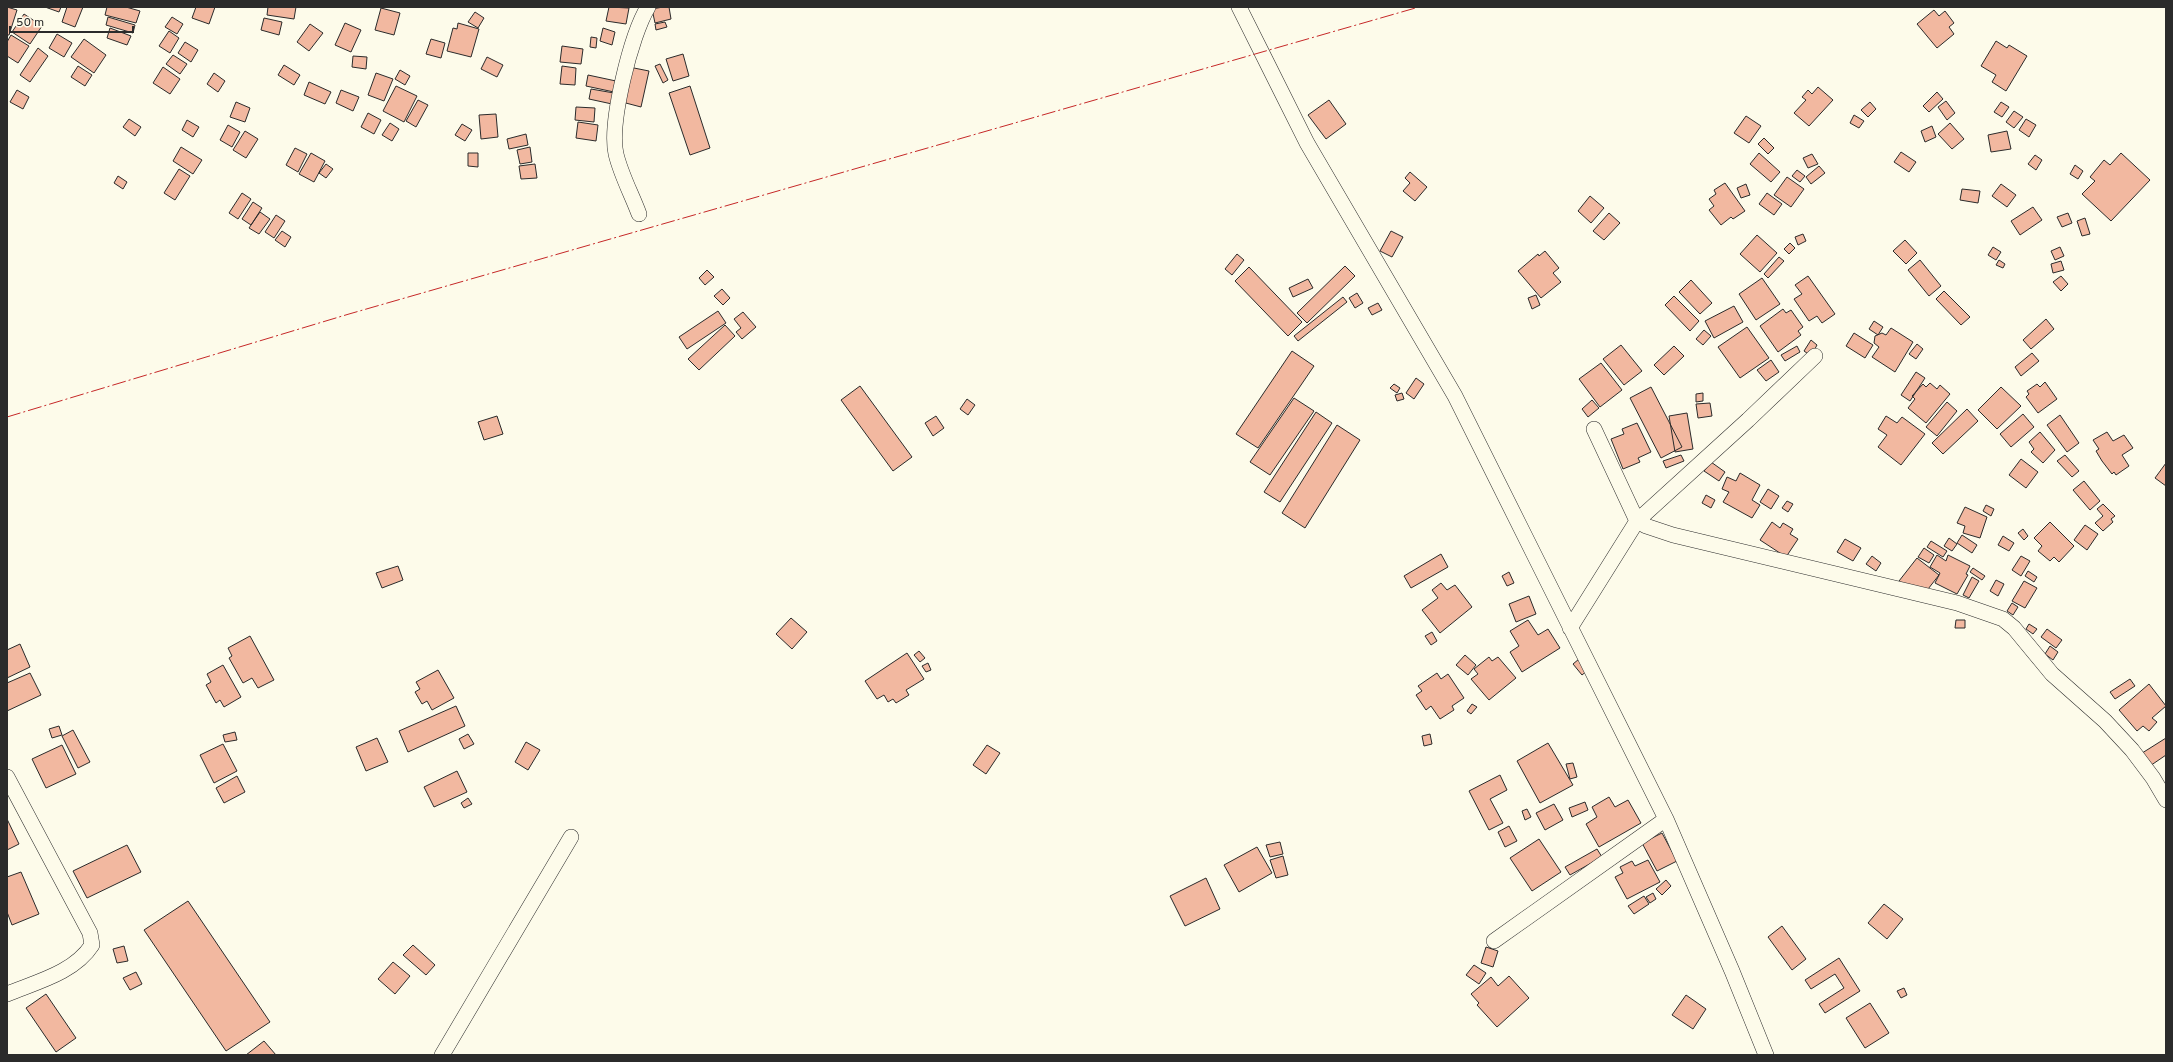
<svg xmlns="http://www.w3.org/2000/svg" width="2173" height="1062" viewBox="0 0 2173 1062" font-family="Overpass,sans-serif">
	<rect width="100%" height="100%" fill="#fdfbea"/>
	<path fill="#f2b8a0" stroke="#2b2b2b" d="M7,7L17,10L9,35H7Z
		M45,7H61L59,12Z
		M67,7H83L75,27L62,22Z
		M107,7H126L140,11L136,23L105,15Z
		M196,7H215L209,24L192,18Z
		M268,7H296L294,19L267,15Z
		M609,7L629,8L626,24L606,21Z
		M663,7H669L671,19L655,23L652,9Z
		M381,8L400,13L394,35L375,30Z
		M1934,10L1939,16L1945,11L1954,23L1949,27L1954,34L1937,48L1917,24Z
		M475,12L484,18L478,28L468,22Z
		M24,14L42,26L30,44L12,32Z
		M108,17L135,25L133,33L106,25Z
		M172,17L183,24L177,34L165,27Z
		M264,18L282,22L279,35L261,30Z
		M665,22L667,27L656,30L655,24Z
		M345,23L361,30L351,52L335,45Z
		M458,23L479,29L471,57L447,51L453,28L457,29Z
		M310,24L323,33L309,51L297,42Z
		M110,28L131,36L127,45L107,38Z
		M603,28L615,32L612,45L600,41Z
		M169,31L179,38L170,53L159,46Z
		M57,34L72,43L64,57L49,48Z
		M11,35L29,46L18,63L7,56V42Z
		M591,37L597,38L596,48L590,47Z
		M84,39L106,55L94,73L71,57Z
		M431,39L445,43L441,58L426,54Z
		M1996,41L2007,48L2009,45L2027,56L2006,91L1992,82L1996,75L1981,66Z
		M185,42L198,50L191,62L178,53Z
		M562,46L583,49L581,64L560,62Z
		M38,48L48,56L30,82L20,75Z
		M683,54L689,76L673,81L666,59Z
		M173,55L187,64L180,74L166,64Z
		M353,56L367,57L366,69L352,67Z
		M487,57L503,65L497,77L481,69Z
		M660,64L668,80L663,83L655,66Z
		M284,65L300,75L294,85L278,75Z
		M78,66L92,75L85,86L71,77Z
		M562,66L576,68L575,85L560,84Z
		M163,67L180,79L170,94L153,83Z
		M629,67L649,71L641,107L622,102Z
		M400,70L410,76L405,85L395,79Z
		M214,73L225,81L218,92L207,84Z
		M376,73L393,79L384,101L368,95Z
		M588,75L616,81L614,92L586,86Z
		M309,82L331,92L325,104L304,95Z
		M396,86L417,96L404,122L383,111Z
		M690,86L710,148L690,155L669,93Z
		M1818,87L1833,100L1809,126L1794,113L1806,100L1802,97L1808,90L1812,94Z
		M591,89L614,93L612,104L589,99Z
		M17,90L29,97L23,109L10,102Z
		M341,90L359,97L353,111L336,103Z
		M1937,92L1943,99L1929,112L1923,106Z
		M418,100L428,105L416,127L406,121Z
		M1329,100L1346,124L1326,139L1308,115Z
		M1946,101L1955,113L1947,120L1938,107Z
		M236,102L250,108L245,122L230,117Z
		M1870,102L1876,109L1868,117L1861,110Z
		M2001,102L2009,107L2002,117L1994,112Z
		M576,107L595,108L594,122L575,120Z
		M2014,111L2023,117L2014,128L2006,122Z
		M368,113L381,120L374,134L361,127Z
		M496,114L498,137L481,139L479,115Z
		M1854,115L1864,121L1859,128L1850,123Z
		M1746,116L1761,126L1749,143L1734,133Z
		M129,119L141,127L135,136L123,127Z
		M2026,119L2036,125L2029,137L2019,130Z
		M187,120L199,127L193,137L182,130Z
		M578,122L598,125L596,141L576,138Z
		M390,123L399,129L392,141L382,135Z
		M1950,123L1964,139L1952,149L1938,134Z
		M462,124L472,130L465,141L455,135Z
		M228,125L240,132L232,147L220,140Z
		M1932,126L1936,137L1925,142L1921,131Z
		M245,131L258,139L246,158L233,150Z
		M2007,131L2011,149L1991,152L1988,135Z
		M526,134L528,145L509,149L507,139Z
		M1764,138L1774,148L1768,154L1758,144Z
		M181,147L202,160L193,174L173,161Z
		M530,147L532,162L520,164L517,150Z
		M295,148L307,154L298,172L286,165Z
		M1901,152L1916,162L1909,172L1894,162Z
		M311,153L325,161L314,182L299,174Z
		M468,153H478V167L468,166Z
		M1759,153L1780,172L1771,182L1750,164Z
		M2121,153L2150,180L2111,221L2082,194L2095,181L2090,177L2104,160L2110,165Z
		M1812,154L1818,164L1808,168L1803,158Z
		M2035,155L2042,160L2036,170L2028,164Z
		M326,164L333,169L326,178L319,173Z
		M535,164L537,178L521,179L519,166Z
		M2075,165L2083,171L2078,179L2070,174Z
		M1819,166L1825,173L1811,184L1806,177Z
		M179,169L190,176L175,200L164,193Z
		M1797,170L1805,176L1800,182L1792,176Z
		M1410,172L1427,187L1415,201L1403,191L1410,183L1405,178Z
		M118,176L127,182L123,189L114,183Z
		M1787,177L1804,189L1791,207L1774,195Z
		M1725,183L1745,211L1733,219L1731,217L1721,225L1709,210L1714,206L1709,199L1716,194L1714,190Z
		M1746,184L1750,195L1741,198L1737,188Z
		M2001,184L2016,195L2007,207L1992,196Z
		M1962,189L1980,191L1978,203L1960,200Z
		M242,193L251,199L238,219L229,213Z
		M1767,193L1782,204L1774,215L1759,204Z
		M1590,196L1604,208L1591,223L1578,211Z
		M253,202L262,208L251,225L242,219Z
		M2033,207L2042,220L2020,235L2011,221Z
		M260,212L270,219L259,234L249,228Z
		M1609,213L1620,223L1604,240L1593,231Z
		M2068,213L2072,223L2062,227L2057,217Z
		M276,215L285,221L274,238L265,232Z
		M2085,218L2090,234L2082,236L2077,221Z
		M282,231L291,237L285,247L275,240Z
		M1391,231L1403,237L1392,257L1380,251Z
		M1803,234L1806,241L1798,245L1795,237Z
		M1757,235L1777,253L1760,272L1740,254Z
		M1905,240L1917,253L1906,264L1893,251Z
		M1790,243L1795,248L1789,254L1784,249Z
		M1993,247L2001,252L1996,260L1988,255Z
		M2060,247L2064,256L2055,260L2051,251Z
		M1545,251L1559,268L1553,273L1561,282L1541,298L1518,271L1538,254L1539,256Z
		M1237,254L1244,260L1232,275L1225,269Z
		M1779,257L1784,261L1768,278L1764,274Z
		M1920,260L1941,286L1929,296L1908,270Z
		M1999,260L2005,264L2003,268L1996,265Z
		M2061,261L2064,270L2053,273L2051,264Z
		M1345,266L1355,276L1307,323L1297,313Z
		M1249,267L1302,322L1288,336L1235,281Z
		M707,270L714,277L705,285L699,278Z
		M1808,276L1835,314L1822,323L1817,316L1809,321L1794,299L1802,294L1795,285Z
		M2061,276L2068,284L2061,291L2053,282Z
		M1762,278L1780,304L1756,320L1739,294Z
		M1308,279L1313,288L1293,297L1289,288Z
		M1691,280L1712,303L1700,314L1679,292Z
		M722,289L730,298L723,305L714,296Z
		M1944,291L1970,317L1961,325L1936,299Z
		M1357,293L1363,303L1355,308L1349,298Z
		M1536,295L1540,305L1532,309L1528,298Z
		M1674,296L1699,321L1690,331L1665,305Z
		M1343,297L1347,302L1298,341L1294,336Z
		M1378,303L1382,310L1372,315L1368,308Z
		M1734,306L1743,322L1714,338L1705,321Z
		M1783,309L1786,313L1791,310L1803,327L1798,331L1801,335L1778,352L1760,326Z
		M718,311L726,323L687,349L679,337Z
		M743,312L756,327L742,339L736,332L741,328L734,319Z
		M2046,319L2054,329L2031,349L2023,340Z
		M1874,321L1883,327L1878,335L1869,329Z
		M725,325L735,336L699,370L688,359Z
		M1747,327L1769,358L1740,378L1718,347Z
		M1891,328L1913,342L1895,372L1872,357L1879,347L1874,343L1875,336L1882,333L1886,335Z
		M1704,330L1711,336L1703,345L1696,339Z
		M1854,333L1873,345L1865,358L1846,346Z
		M1811,340L1817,345L1811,356L1804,351Z
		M1917,344L1923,349L1916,359L1909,354Z
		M1621,345L1642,371L1624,385L1603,359Z
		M1674,346L1684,356L1664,375L1654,365Z
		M1797,346L1800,352L1785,361L1781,355Z
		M1292,351L1314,366L1258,448L1236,434Z
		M2032,353L2039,361L2021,376L2015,367Z
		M1771,360L1779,372L1766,381L1757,370Z
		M1601,363L1622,390L1600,407L1579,379Z
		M1916,372L1925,378L1910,401L1901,395Z
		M1416,378L1424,384L1414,399L1406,393Z
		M2045,382L2057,399L2038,413L2026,397L2029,394L2027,391L2037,384L2040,387Z
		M1930,383L1937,389L1940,385L1950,394L1926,423L1908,408L1915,399L1912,396L1923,384L1926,387Z
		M1394,384L1400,388L1397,393L1390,388Z
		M860,386L912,457L893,471L841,400Z
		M1651,387L1682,447L1661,458L1630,398Z
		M2001,387L2021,406L1997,429L1978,410Z
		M1402,393L1404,399L1397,401L1395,395Z
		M1703,393V401L1696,402V394Z
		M1294,398L1314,411L1270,475L1250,462Z
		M967,399L975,405L968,415L960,409Z
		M1592,400L1599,408L1588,417L1582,409Z
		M1947,402L1957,411L1937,436L1926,427Z
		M1710,403L1712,416L1698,418L1696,404Z
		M1967,409L1978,421L1943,454L1932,443Z
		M1316,412L1332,423L1280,502L1264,492Z
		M1687,413L1693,449L1675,452L1669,416Z
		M2023,414L2034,427L2011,447L2000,434Z
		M2060,415L2079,443L2067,452L2047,425Z
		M497,416L503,434L484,440L478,422Z
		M936,416L944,428L933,436L925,423Z
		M1886,416L1897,423L1902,417L1925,434L1901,465L1878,447L1887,435L1878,429Z
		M1637,423L1651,452L1638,458L1640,462L1623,469L1611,439L1624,434L1622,429Z
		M1337,425L1360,440L1305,528L1282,513Z
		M2040,432L2055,450L2043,463L2031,452L2034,449L2029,442Z
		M2107,432L2113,441L2124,435L2133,448L2122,455L2129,466L2116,475L2114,472L2112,474L2102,461L2096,451L2099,449L2093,440Z
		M1681,455L1684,461L1666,468L1663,461Z
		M2065,455L2079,471L2072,477L2057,461Z
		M2021,459L2038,472L2026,488L2009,475Z
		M1711,462L1725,472L1719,481L1704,471Z
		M2166,463V486L2155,478Z
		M1740,473L1760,485L1752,500L1760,505L1752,518L1723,502L1729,492L1722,489L1727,477L1736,481Z
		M2084,481L2100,501L2090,510L2073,490Z
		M1768,489L1779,496L1771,509L1760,502Z
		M1706,495L1715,500L1711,508L1702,503Z
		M1787,501L1793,504L1788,512L1782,508Z
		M2103,504L2115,516L2111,519L2113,522L2103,531L2095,523L2103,516L2097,509Z
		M1986,505L1994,509L1991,516L1983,511Z
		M1965,507L1987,517L1980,538L1963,533L1965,526L1957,523Z
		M1772,522L1780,528L1783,523L1793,529L1790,534L1798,539L1786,557L1760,540Z
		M2050,522L2074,546L2059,562L2054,557L2050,561L2038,551L2042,546L2034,538Z
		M2085,525L2098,534L2087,550L2074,540Z
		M2023,529L2028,536L2024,540L2018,533Z
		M1962,535L1977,545L1972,553L1957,543Z
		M2003,536L2014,543L2009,551L1998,545Z
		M1949,538L1957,544L1952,551L1944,546Z
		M1845,539L1861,548L1853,561L1837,552Z
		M1931,541L1947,551L1943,557L1927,547Z
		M1924,548L1934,555L1929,563L1918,557Z
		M1441,554L1448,567L1411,588L1404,576Z
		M1937,555L1946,561L1948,555L1970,566L1966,574L1968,575L1957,594L1935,583L1940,573L1930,567Z
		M1872,556L1881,563L1876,571L1866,564Z
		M2021,556L2030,561L2021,576L2012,570Z
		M1917,558L1939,575L1921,598L1899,581Z
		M398,566L403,580L382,588L376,573Z
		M1973,568L1985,576L1982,580L1970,572Z
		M2028,571L2037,577L2034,582L2025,576Z
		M1509,572L1514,583L1507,586L1502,576Z
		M1972,577L1979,581L1969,598L1963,595Z
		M1996,580L2004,584L1998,596L1990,591Z
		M2024,581L2037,588L2025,608L2012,601Z
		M1441,583L1447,590L1455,585L1472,607L1440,633L1422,610L1438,598L1432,590Z
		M1529,596L1536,614L1516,622L1509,604Z
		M2012,603L2018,607L2013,615L2007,611Z
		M791,618L807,632L792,649L776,634Z
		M1528,620L1538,635L1548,629L1560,648L1522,672L1510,652L1519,646L1510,631Z
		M1956,620H1965V628H1955Z
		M2029,624L2037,629L2033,634L2026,629Z
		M2047,629L2062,640L2056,648L2041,637Z
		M1432,632L1437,641L1431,645L1425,636Z
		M250,636L274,680L258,688L252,678L243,683L229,658L232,656L228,648Z
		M20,644L30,667L7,678V650Z
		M2050,646L2058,652L2053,660L2045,654Z
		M919,651L925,658L920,662L914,655Z
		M907,653L924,679L906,690L909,695L896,703L893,699L888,702L884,695L877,699L865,681Z
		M1465,655L1476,665L1468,675L1456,665Z
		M1489,657L1492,661L1498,657L1516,678L1489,700L1471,679L1478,674L1474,669Z
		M1579,659L1588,670L1582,675L1573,664Z
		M928,663L931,670L926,672L922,666Z
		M223,665L241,697L224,707L220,700L216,703L206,685L211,682L207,674Z
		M438,670L454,698L432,710L427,701L422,704L415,692L420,689L416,682Z
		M30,673L41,695L7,711V683Z
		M1437,673L1441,679L1448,674L1464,698L1452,706L1454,710L1440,719L1431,706L1426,710L1416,695L1422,691L1418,686Z
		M2130,679L2135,686L2115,699L2110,692Z
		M2149,684L2166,706L2152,718L2157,722L2149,731L2143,726L2137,731L2119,710Z
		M1472,704L1477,707L1471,714L1467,711Z
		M456,706L465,726L408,752L399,731Z
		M59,726L62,735L52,738L49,729Z
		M73,730L90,762L78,768L62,736Z
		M235,732L237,740L225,742L223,735Z
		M468,734L474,744L464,749L459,739Z
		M1430,734L1432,744L1424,746L1422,736Z
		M377,738L388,762L366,771L356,747Z
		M2166,738V755L2147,768L2139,755Z
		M526,742L540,750L528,770L515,762Z
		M1548,743L1573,785L1540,803L1517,761Z
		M223,744L237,771L214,783L200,755Z
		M62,745L76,774L46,788L32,759Z
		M987,745L1000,753L986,774L973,765Z
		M1573,763L1577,777L1570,779L1566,764Z
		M457,771L467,792L434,807L424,787Z
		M1500,775L1507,790L1490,799L1503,823L1489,830L1469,791Z
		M237,776L245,792L224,803L216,788Z
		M1609,797L1615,807L1628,800L1641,823L1599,847L1586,824L1597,817L1592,807Z
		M468,798L472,804L464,808L461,803Z
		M1585,802L1588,810L1572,817L1569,808Z
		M1554,804L1563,820L1545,830L1536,813Z
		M1527,809L1531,817L1525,820L1522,811Z
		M7,819L19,844L7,850Z
		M1509,826L1517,841L1505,847L1498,832Z
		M1662,833L1677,861L1657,871L1642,843Z
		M1539,839L1561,872L1532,891L1510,858Z
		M1280,842L1283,854L1270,857L1266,845Z
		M127,845L141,872L87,898L73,871Z
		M1257,847L1272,873L1239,892L1224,865Z
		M1597,849L1602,857L1570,875L1565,867Z
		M1283,856L1288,875L1276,878L1270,860Z
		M1648,860L1660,882L1627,899L1615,877L1623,873L1620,867L1632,861L1635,866Z
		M21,872L39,914L12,925L7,912V877Z
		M1206,878L1220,909L1185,926L1170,896Z
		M1666,880L1671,886L1662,895L1656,889Z
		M1653,893L1656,899L1650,903L1646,897Z
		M1644,896L1649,904L1634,914L1628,906Z
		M188,901L270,1022L226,1051L144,930Z
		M1884,904L1903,919L1887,939L1868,923Z
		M1782,926L1806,959L1792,970L1768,937Z
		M413,945L435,965L426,975L403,955Z
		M124,946L128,961L117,963L113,949Z
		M1486,947L1498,951L1493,967L1481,963Z
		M1839,958L1860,991L1825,1013L1819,1004L1844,988L1835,974L1811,989L1805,980Z
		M393,962L410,976L395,994L378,979Z
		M1474,965L1486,973L1479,984L1466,975Z
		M136,972L142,984L130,990L123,978Z
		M1509,976L1529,998L1497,1027L1477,1005L1479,1003L1471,994L1491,977L1498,986Z
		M1904,988L1907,995L1901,998L1897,991Z
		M46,994L76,1038L56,1052L26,1008Z
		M1686,995L1706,1009L1693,1029L1672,1015Z
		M1870,1003L1889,1033L1865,1048L1846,1018Z
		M264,1041L276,1055H246Z"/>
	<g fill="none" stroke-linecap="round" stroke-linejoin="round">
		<g stroke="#2b2b2b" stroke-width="16">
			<path id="minor" d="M1239,7L1307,143L1455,396L1666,819L1732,971L1766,1055
				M639,214C632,195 621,175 616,154C609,123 631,35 648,7
				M1594,429L1637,521L1646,526L1673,535L1957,603L2003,619L2014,628L2052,674L2105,721L2132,750L2153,778L2166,800
				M1570,628L1637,521L1748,420L1815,356
				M7,777L90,933L92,945C74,973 36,982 7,994
				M1494,941L1666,819
				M442,1055L571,837"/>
		</g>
		<use href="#minor" stroke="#fdfbea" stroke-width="15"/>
		<path stroke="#c62828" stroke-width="1" stroke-dasharray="14 3 2 3" stroke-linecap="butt" d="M7,417L349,314L1419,7"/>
	</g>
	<rect width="2173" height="1062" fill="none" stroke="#2b2b2b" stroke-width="16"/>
	<path d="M10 26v6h123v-6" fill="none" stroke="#2b2b2b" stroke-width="2"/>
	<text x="16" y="26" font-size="12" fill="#2b2b2b" stroke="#fdfbea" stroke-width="3" paint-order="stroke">50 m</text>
</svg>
